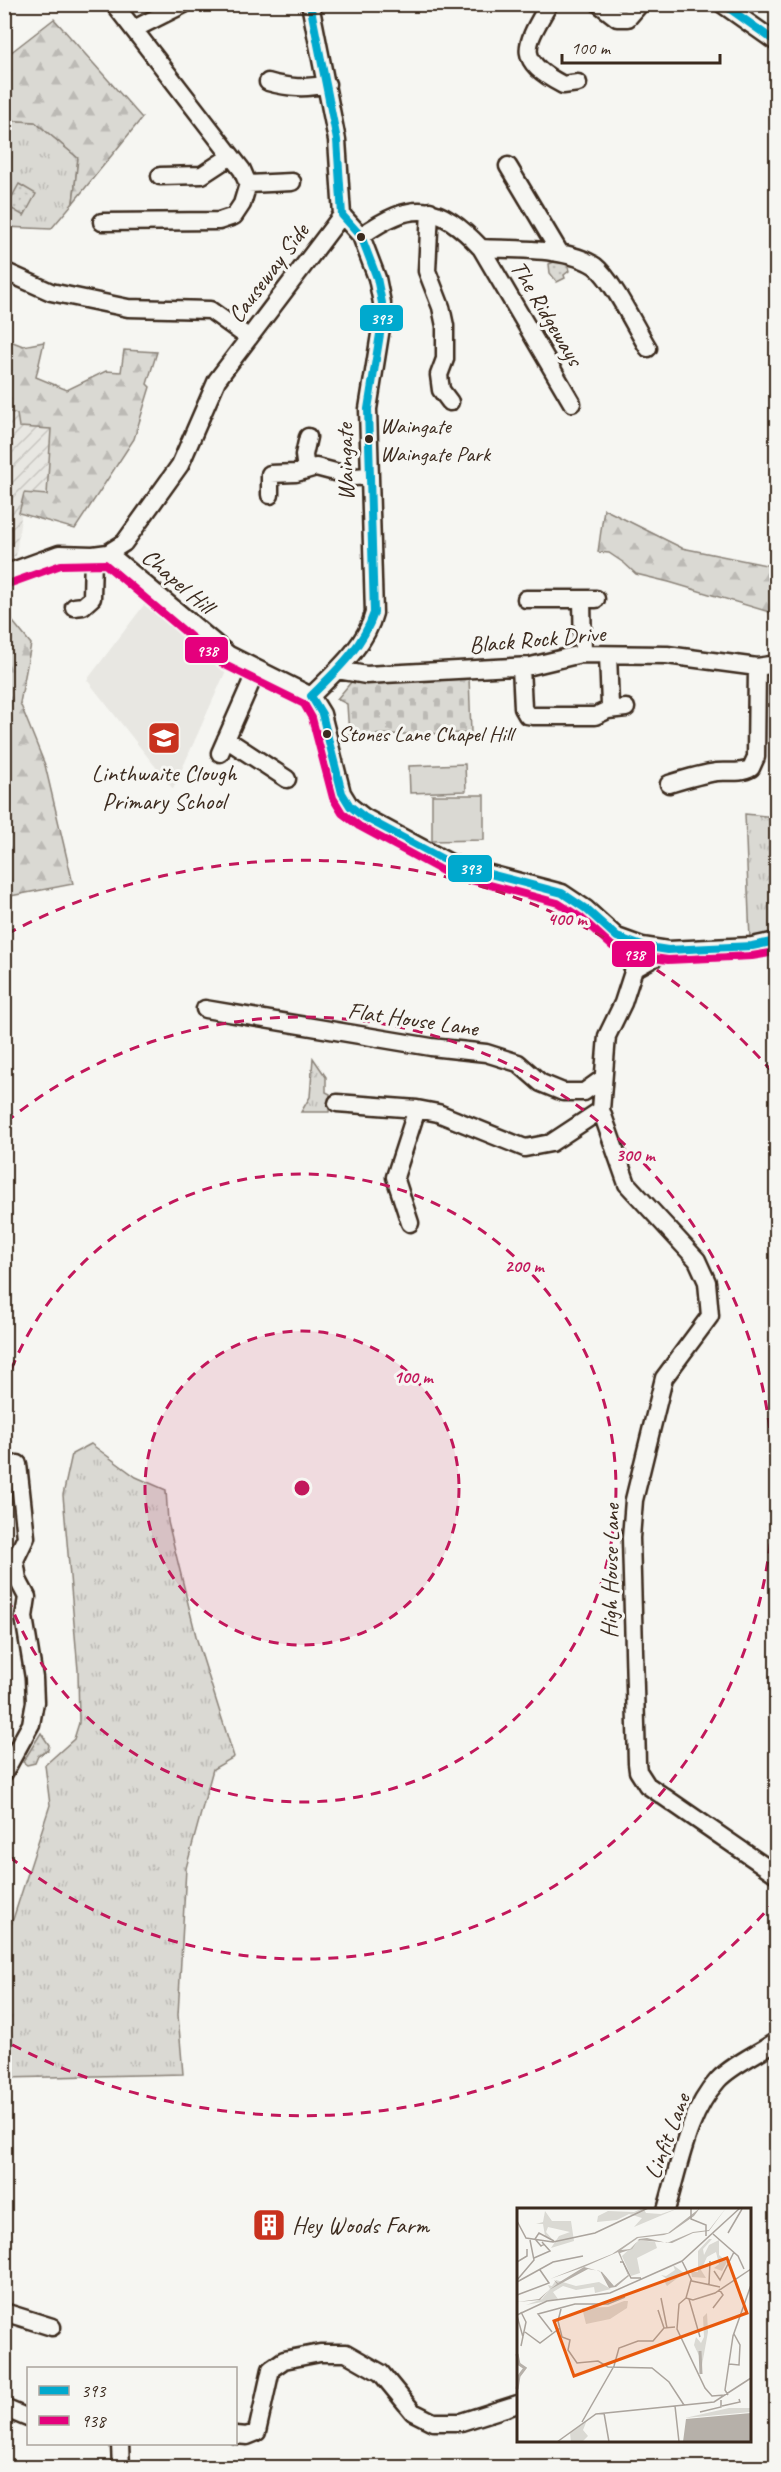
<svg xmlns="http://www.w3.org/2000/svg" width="781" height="2472" viewBox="0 0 781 2472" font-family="Caveat,sans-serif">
	<defs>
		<pattern id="industrial-furrows" width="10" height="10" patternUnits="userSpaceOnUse" patternTransform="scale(1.5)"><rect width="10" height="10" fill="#e8e7e2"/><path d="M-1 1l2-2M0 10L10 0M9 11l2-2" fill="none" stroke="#c8c6c1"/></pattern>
		<pattern id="grass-tufts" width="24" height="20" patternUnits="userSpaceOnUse" patternTransform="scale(1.5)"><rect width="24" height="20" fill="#dad9d3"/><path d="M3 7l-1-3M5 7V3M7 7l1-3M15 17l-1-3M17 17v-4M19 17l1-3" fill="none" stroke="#bcbab5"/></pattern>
		<pattern id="forest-firs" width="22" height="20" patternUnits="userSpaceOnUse" patternTransform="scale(1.5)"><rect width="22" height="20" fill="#dad9d3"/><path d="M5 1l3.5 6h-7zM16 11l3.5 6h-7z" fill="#bcbab5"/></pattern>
		<pattern id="cemetery-stones" width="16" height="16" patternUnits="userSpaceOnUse" patternTransform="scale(1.5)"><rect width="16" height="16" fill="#dad9d3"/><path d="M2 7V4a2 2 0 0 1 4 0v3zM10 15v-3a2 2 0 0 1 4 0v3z" fill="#bcbab5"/></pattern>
		<pattern id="park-dots" width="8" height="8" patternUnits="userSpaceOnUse" patternTransform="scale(1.5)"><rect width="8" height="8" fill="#dad9d3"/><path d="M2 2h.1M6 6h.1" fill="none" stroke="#bcbab5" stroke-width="1.8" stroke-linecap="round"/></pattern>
	</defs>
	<rect width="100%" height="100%" fill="#f6f6f2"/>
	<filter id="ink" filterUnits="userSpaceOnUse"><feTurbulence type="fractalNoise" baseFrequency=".0167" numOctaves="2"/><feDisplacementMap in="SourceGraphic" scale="12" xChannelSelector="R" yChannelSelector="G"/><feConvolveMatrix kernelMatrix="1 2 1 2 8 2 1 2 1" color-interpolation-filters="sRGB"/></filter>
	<g filter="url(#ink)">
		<path fill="#e8e7e2" d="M150,597L229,664L173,789L87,680Z"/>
		<path fill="url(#industrial-furrows)" d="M4,410L17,413L19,427L51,429L47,495L24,493L16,556L5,558Z"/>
		<path fill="url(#grass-tufts)" stroke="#8a8278" stroke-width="1.5" d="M4,120L35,122L78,158L73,203L51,229L5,227Z
			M745,814L776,817V935L750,940Z
			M313,1058L326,1077V1092L330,1094L329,1112H301L310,1097Z
			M91,1444L136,1477L166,1490L168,1522L197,1640L234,1757L213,1769L186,1868L178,2015L183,2074L5,2078V1944L50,1805L45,1765L74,1739L79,1723L78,1670L63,1495L72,1454Z"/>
		<path fill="url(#forest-firs)" stroke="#8a8278" stroke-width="1.5" d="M54,19L142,118L73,203L78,158L35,122L5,120V57Z
			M5,339L23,346L44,342L36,377L67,390L106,371L121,372L124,350L157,352L147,384L150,387L134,439L75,529L19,513L24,493L47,495L51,429L19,427L17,414L5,410Z
			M604,509L682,548L776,567V614L669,582L636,574L624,563L609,553L598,552Z
			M5,612L31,644L20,703L45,765L73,884L5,897Z"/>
		<path fill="url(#cemetery-stones)" stroke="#8a8278" stroke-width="1.5" d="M469,677L471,733L349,735L347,704L337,699L352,681Z"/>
		<path fill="url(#park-dots)" stroke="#8a8278" stroke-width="1.5" d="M19,184L36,194L24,216L7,206Z
			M556,261L567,263L569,271L564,275L565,278L557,282L550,273L549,264Z
			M41,1733L49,1745L48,1750L38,1756L35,1763L27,1765L23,1762Z"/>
		<path fill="#dad9d3" stroke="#8a8278" stroke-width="1.5" d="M465,764L466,791L410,793L409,766Z
			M432,795H484V840L432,841Z"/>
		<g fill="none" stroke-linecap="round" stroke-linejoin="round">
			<g stroke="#3b2a1e" stroke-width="21">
				<path id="minor" d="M549,4C525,46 514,59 563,85L578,83
					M599,4L617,18H628L640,4
					M722,4L776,42
					M134,29L184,4
					M268,82C289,88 306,89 327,84
					M508,166L560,253
					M160,176L202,175L231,156
					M248,184L292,182
					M430,211L427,271L441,307L445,326V359L439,375L441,390L450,402
					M102,222L219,221L234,216L242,204L248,184L242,170L114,4
					M361,236C412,200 438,202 481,248L572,403
					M481,248C513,250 568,247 595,266C613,280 635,327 648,348
					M4,271L51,292L128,308L210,310L249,338
					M306,470L304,455L308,437
					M270,495V474L296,473L316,467L354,477L369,476
					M108,553L229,655L311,696
					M4,574L59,554L93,555L108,553L124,543L180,465L217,380L342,215L337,140L310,4
					M526,599H596
					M582,599L583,654
					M74,607L83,606L92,598L93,555
					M521,667L523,708L527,715L533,716H595L608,710L610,705L608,655
					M338,670L366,675L531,666L581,654L667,655L757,667L776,664
					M311,696L322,714L342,793L350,806L364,817L452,864L562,893L586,909L617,937L642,946L668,950L752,946L776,941
					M311,696C335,672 366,646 374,613L368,409L381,328L382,303L377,278L361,236L342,215
					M608,710L626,708
					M226,739L287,779
					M220,753L257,669
					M669,784C685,779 701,774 717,772C728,771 741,774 751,768L756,757L757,667
					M617,937L634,969L668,950
					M634,969L623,1003L607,1036L601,1110L627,1184L697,1260L707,1282L710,1316L664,1378L634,1500L631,1538L637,1763L638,1771L647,1785L776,1874
					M205,1009L431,1047L486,1053L518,1063L541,1083L563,1092H584L602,1079
					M337,1103L417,1109L438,1113L525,1148L551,1143L601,1110
					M410,1223L395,1177L417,1109
					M4,1773L31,1724L35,1702L34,1678L24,1617L27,1597L18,1580L15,1560L26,1537L18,1464
					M666,2210C679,2167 687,2114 718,2080C732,2065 759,2053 776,2041
					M4,2312L52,2327
					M4,2408L28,2418
					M236,2435L247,2436L257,2432L271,2369L284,2360L320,2353H346L381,2373L413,2412L433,2422H461L518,2404
					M120,2444L121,2468"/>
			</g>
			<use href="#minor" stroke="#f6f6f2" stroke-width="16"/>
			<g stroke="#f6f6f2" stroke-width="12">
				<path id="bus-1" d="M310,4L337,140L342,215L361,236L377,278L382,303L381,328L368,409L374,613C362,648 336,671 311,696L322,714L342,793L350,806L364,817L452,864L562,893L586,909L617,937L642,946L668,950L752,946L776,941
					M723,4L776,42"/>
			</g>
			<g stroke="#f6f6f2" stroke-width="12">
				<path id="bus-2" d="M8,584L61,565L105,564L223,664L304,704L312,718L333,798L342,813L359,826L448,874L558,903L580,917L612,946L639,956L668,960L752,956L776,952"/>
			</g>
			<use href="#bus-1" stroke="#00a9ce" stroke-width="8"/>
			<use href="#bus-2" stroke="#e5007d" stroke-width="8"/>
		</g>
	</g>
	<circle cx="302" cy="1488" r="157" fill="#c2185b" fill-opacity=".12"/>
	<g fill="none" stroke="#c2185b" stroke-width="3" stroke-dasharray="10 8">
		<circle cx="302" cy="1488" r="157"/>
		<path d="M5 1386A314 314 0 1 1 5 1590"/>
		<path d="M6 1122A471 471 0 1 1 6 1854"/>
		<path d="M776 1900A628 628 0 0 1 7 2042M7 934A628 628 0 0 1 776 1076"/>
	</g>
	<defs>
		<g id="school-square" transform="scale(1.725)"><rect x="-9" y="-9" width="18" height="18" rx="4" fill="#c8321e" stroke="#f6f6f2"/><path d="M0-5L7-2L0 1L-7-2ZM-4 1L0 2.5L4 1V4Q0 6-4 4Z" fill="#fff"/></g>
		<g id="building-square" transform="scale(1.725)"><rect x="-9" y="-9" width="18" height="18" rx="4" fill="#c8321e" stroke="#f6f6f2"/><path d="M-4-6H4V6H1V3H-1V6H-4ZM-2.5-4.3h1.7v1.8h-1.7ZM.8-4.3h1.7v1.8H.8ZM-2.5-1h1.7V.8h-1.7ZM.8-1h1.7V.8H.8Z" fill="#fff"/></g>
	</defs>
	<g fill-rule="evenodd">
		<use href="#school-square" x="164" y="738"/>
		<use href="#building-square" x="269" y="2225"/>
	</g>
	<g fill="#3b2a1e" stroke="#f6f6f2" stroke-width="2">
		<circle cx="361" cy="237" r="5"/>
		<circle cx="369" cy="439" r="5"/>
		<circle cx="327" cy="734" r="5"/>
	</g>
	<g text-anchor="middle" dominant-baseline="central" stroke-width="6" stroke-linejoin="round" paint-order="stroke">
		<g font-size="22" fill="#3b2a1e" stroke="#f6f6f2" text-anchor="start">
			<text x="380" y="426">Waingate<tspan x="380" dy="28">Waingate Park</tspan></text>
			<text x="338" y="734">Stones Lane Chapel Hill</text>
		</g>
		<g font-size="24" fill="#3b2a1e" stroke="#f6f6f2">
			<text transform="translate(268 273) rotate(-53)">Causeway Side</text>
			<text transform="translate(547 313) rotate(59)">The Ridgeways</text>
			<text transform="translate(345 462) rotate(-91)">Waingate</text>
			<text transform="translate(178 581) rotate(41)">Chapel Hill</text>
			<text transform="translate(537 639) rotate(-5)">Black Rock Drive</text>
			<text transform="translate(413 1019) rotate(8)">Flat House Lane</text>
			<text transform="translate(610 1571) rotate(-89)">High House Lane</text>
			<text transform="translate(667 2136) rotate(-69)">Linfit Lane</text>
		</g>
		<g font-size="24" fill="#3b2a1e" stroke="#f6f6f2">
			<text x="164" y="773">Linthwaite Clough<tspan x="164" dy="28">Primary School</tspan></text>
			<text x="292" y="2225" text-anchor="start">Hey Woods Farm</text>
		</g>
	</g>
	<g transform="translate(517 2208)">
		<rect width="234" height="234" fill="#f6f6f2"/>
		<path d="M122,32L138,34L140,40L120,50L123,65L114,68L105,48ZM107,93H111L110,100L93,111L69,116L65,100L91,99ZM212,200H234V204L168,210ZM70,212L66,222L71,228L65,234H54L53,225Z" fill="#dad9d3"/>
		<path d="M126,0L129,5L144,6L162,0L117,19L125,10L112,6L100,12L80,14L81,8L91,3L117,4ZM28,3L35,13H54L57,33L34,40L42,28L53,24L31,19L29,24L35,31L28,28L26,16H19L26,14ZM192,31H195L186,41L187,47L192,37L202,32V47L210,54L205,63L197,60L202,56L199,44L190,49L184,62L189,70L175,69L174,64H181V43ZM156,57L167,65L150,78L147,73L150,71L144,67L149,68L158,62ZM39,72L59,78L82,74L94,81L78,85L77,79L59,82L46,78L36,84L41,91L9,97L25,91L33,81L31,77L35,78ZM190,105L191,124L183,168L184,152L177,137L179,129L184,135L187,129L186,109Z" fill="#dad9d3"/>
		<path d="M183,0L177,8L153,25L147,27L121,30L104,42L114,41L122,31L130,30L150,35L176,24L192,22L209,0L192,23L176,25L155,35L121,32L115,41L103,45L112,68L99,79L92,80L83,63L71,61L32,82L23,92L0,94L22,91L31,83L40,76L37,72L41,75L67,59L33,71L95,46L120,29L151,25ZM101,44L111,67L97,78L85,64L67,59ZM234,205V234H166L169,211Z" fill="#b6b0a9" fill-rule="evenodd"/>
		<path fill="none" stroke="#b6b0a9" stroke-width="3" d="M183,143L184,166M0,146L2,156L8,160L2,168L0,181"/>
		<path fill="none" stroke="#aba49d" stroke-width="1.5" d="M174,0V11L189,17V28M0,13L9,30L36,34L78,25L131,0M211,25L225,1M196,26L221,48L227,61M27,36L24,38L18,31L22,25L37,33M17,50L33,43L25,34M165,53L175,73L203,79M0,54L10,48V41M103,54H106L114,70H124M197,63L203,72L217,44M0,72L17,52L13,32M0,74L36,54L66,48M192,76L193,53M0,87L32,75L23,62M144,90L150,120M169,90L162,96L160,121L188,180L195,188L208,187M169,90L176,92L198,85L234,61M169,90L174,72M172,91L183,129M196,100L206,87L202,81M44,101L41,113L45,129L53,132L51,142L60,155L81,153L91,159L135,160L152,174L167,197M141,102L147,120M0,107L30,93L93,85L165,53L223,0M0,108L6,129M8,124L23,135L43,120M35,124L21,106L58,96H91L108,89M4,138L9,114L4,104M212,156L222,157L223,137L217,126M211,187L208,182L216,128L234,77M158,198L162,234M205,198L223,194L222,191M183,204L204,199V192M87,205L92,234M65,214L97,158L102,140L121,133H136L147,120L158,119M40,234L79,206L197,194L234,170"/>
		<path fill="#e8590c" fill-opacity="0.15" stroke="#e8590c" stroke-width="3" d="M210,50L230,105L57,168L37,113Z"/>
		<rect width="234" height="234" fill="none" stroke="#3b2a1e" stroke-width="3"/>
	</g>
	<circle cx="302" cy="1488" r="9" fill="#c2185b" stroke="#f6f6f2" stroke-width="3"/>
	<g font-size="18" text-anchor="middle" font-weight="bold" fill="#c2185b" stroke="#f6f6f2" stroke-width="6" stroke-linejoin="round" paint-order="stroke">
		<text x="567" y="925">400 m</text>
		<text x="635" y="1161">300 m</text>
		<text x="524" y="1272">200 m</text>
		<text x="413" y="1383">100 m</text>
	</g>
	<g stroke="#f6f6f2" stroke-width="2">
		<rect x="359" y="304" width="45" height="28" rx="6" fill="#00a9ce"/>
		<rect x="184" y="636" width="45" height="28" rx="6" fill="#e5007d"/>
		<rect x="447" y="854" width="46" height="29" rx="6" fill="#00a9ce"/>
		<rect x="611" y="940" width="45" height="28" rx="6" fill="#e5007d"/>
	</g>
	<g font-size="16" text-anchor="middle" font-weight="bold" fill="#fff">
		<text x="381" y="324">393</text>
		<text x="207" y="656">938</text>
		<text x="470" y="874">393</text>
		<text x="634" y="960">938</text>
	</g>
	<rect width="781" height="2472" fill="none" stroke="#f6f6f2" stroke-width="24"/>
	<rect x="12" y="12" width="757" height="2448" fill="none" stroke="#3b2a1e" stroke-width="2" filter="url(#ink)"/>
	<rect x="27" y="2367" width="210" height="78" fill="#f6f6f2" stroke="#aba49d" stroke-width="1.5"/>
	<rect x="39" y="2386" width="30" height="9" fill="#00a9ce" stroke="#aba49d" stroke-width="1.5"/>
	<text x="81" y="2397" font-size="18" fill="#3b2a1e">393</text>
	<rect x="39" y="2416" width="30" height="9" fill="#e5007d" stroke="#aba49d" stroke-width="1.5"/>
	<text x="81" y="2427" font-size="18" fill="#3b2a1e">938</text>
	<path d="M562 54v9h158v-9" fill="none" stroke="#3b2a1e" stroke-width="3"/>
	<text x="571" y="54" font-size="18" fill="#3b2a1e" stroke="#f6f6f2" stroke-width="4.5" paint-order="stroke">100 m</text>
</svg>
